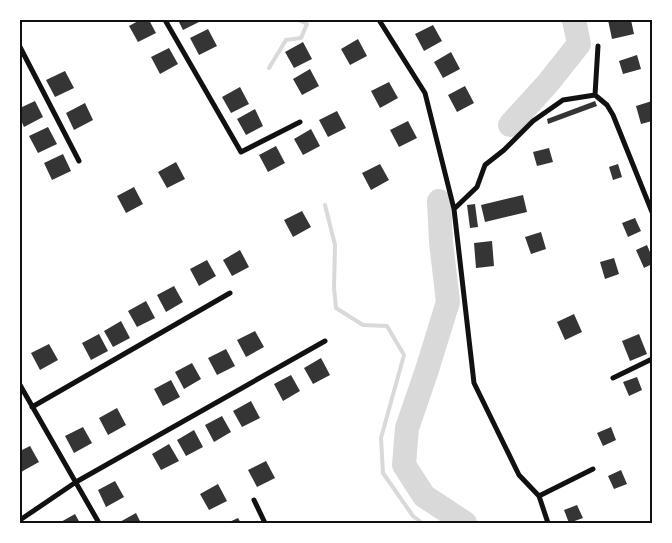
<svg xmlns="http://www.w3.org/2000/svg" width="672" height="543" viewBox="0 0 672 543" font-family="Roboto,sans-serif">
	<rect width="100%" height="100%" fill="#fff"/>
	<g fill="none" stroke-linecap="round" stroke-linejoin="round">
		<path stroke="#d9d9d9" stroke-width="4" d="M269,68L286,40L301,38L307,24L299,20
			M325,205L335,245L334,288L336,308L363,325L387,326L404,355L381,438L383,473L413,516L422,523"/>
		<path stroke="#d9d9d9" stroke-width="24" d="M510,125L548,83L579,44L574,20
			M439,201L441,242L448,302L426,373L407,428L404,465L424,496L465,523"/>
	</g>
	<path fill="#353535" d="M140,20H149L156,33L138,42L129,26Z
		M178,20H203L183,30Z
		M608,20H631L634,34L612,39Z
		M433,25L442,41L424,51L415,34Z
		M208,29L217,46L199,55L190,38Z
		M358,39L367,56L350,65L341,49Z
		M303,42L312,59L294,68L285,52Z
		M169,48L178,64L160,74L151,57Z
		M451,52L460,69L443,78L434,62Z
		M637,55L641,69L623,74L619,61Z
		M310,69L319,86L302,95L293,79Z
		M65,71L74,88L55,97L46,80Z
		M389,82L398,98L380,108L371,91Z
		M465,86L474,103L457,112L448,95Z
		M240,87L249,104L231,113L222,97Z
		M35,101L43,117L24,127L20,118V108Z
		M595,101L597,106L548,124L547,119Z
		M652,101V121L641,124L636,106Z
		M85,103L93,120L74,130L66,113Z
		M255,109L263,126L246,135L237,119Z
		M337,111L346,128L328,137L319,120Z
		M408,121L417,138L399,147L390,130Z
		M48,127L57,144L38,153L29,136Z
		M311,129L320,146L303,155L294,139Z
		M276,146L285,163L268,172L259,155Z
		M549,148L553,162L537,166L533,152Z
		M63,154L71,171L52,180L44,163Z
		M176,162L185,179L167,188L158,172Z
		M380,164L389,180L371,190L362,173Z
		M618,164L622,177L613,180L609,167Z
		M134,187L143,204L126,213L117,196Z
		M523,195L527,212L485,222L481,205Z
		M475,204L478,227L470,228L467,205Z
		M302,211L311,227L293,237L284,220Z
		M635,218L641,231L628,237L622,223Z
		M541,232L546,249L531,254L525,237Z
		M492,241L494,266L476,268L474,243Z
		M647,245L652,257V264L644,268L636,250Z
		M240,250L249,267L232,276L223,260Z
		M614,258L619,274L605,279L600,262Z
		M207,260L216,276L199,286L190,269Z
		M174,286L183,302L166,312L157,295Z
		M146,301L155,318L137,327L128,311Z
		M574,314L582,332L565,340L557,322Z
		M121,321L130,338L113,347L104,331Z
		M255,331L264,347L246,357L237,340Z
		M99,334L108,351L91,360L82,343Z
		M639,334L647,354L630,361L622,341Z
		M49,344L58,360L40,370L31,353Z
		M226,349L235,366L217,375L208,358Z
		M321,358L330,375L313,384L304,368Z
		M192,363L201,379L184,389L175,372Z
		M291,375L300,391L283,401L274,384Z
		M637,377L642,390L629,396L623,382Z
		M171,380L180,397L163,406L154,389Z
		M251,401L260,418L242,427L233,411Z
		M117,408L126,425L108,435L99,418Z
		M222,416L231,432L214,442L205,425Z
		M83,427L92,443L74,453L65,436Z
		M611,427L616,440L603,446L597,433Z
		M194,430L203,447L186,456L177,440Z
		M169,444L179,461L161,470L152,454Z
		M30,446L39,462L21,472L20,451Z
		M266,461L275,478L257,487L248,470Z
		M621,470L627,484L614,489L608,476Z
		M115,481L124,497L106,507L98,490Z
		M218,484L227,501L209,510L200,494Z
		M577,505L583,518L569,523L564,510Z
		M136,513L141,523H118Z
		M75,514L80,523H59Z
		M238,518L241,523H227Z"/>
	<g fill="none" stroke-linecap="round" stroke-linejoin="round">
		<path stroke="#111" stroke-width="5" d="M165,20L241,152L300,122
			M379,20L425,93L454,209L474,383L519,475L539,496L548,523
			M20,47L79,161
			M595,95L598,46
			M454,209L477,187L485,165L504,150L533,121L563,100L595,95L607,105L613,115L652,212
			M613,378L652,359
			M20,385L99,523
			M32,407L230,293
			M539,496L593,469
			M254,500L265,523
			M20,520L76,482L325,341"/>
	</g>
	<rect width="672" height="543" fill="none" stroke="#ffffff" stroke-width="42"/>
	<rect x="21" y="21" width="630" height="501" fill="none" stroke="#111" stroke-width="2"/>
</svg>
